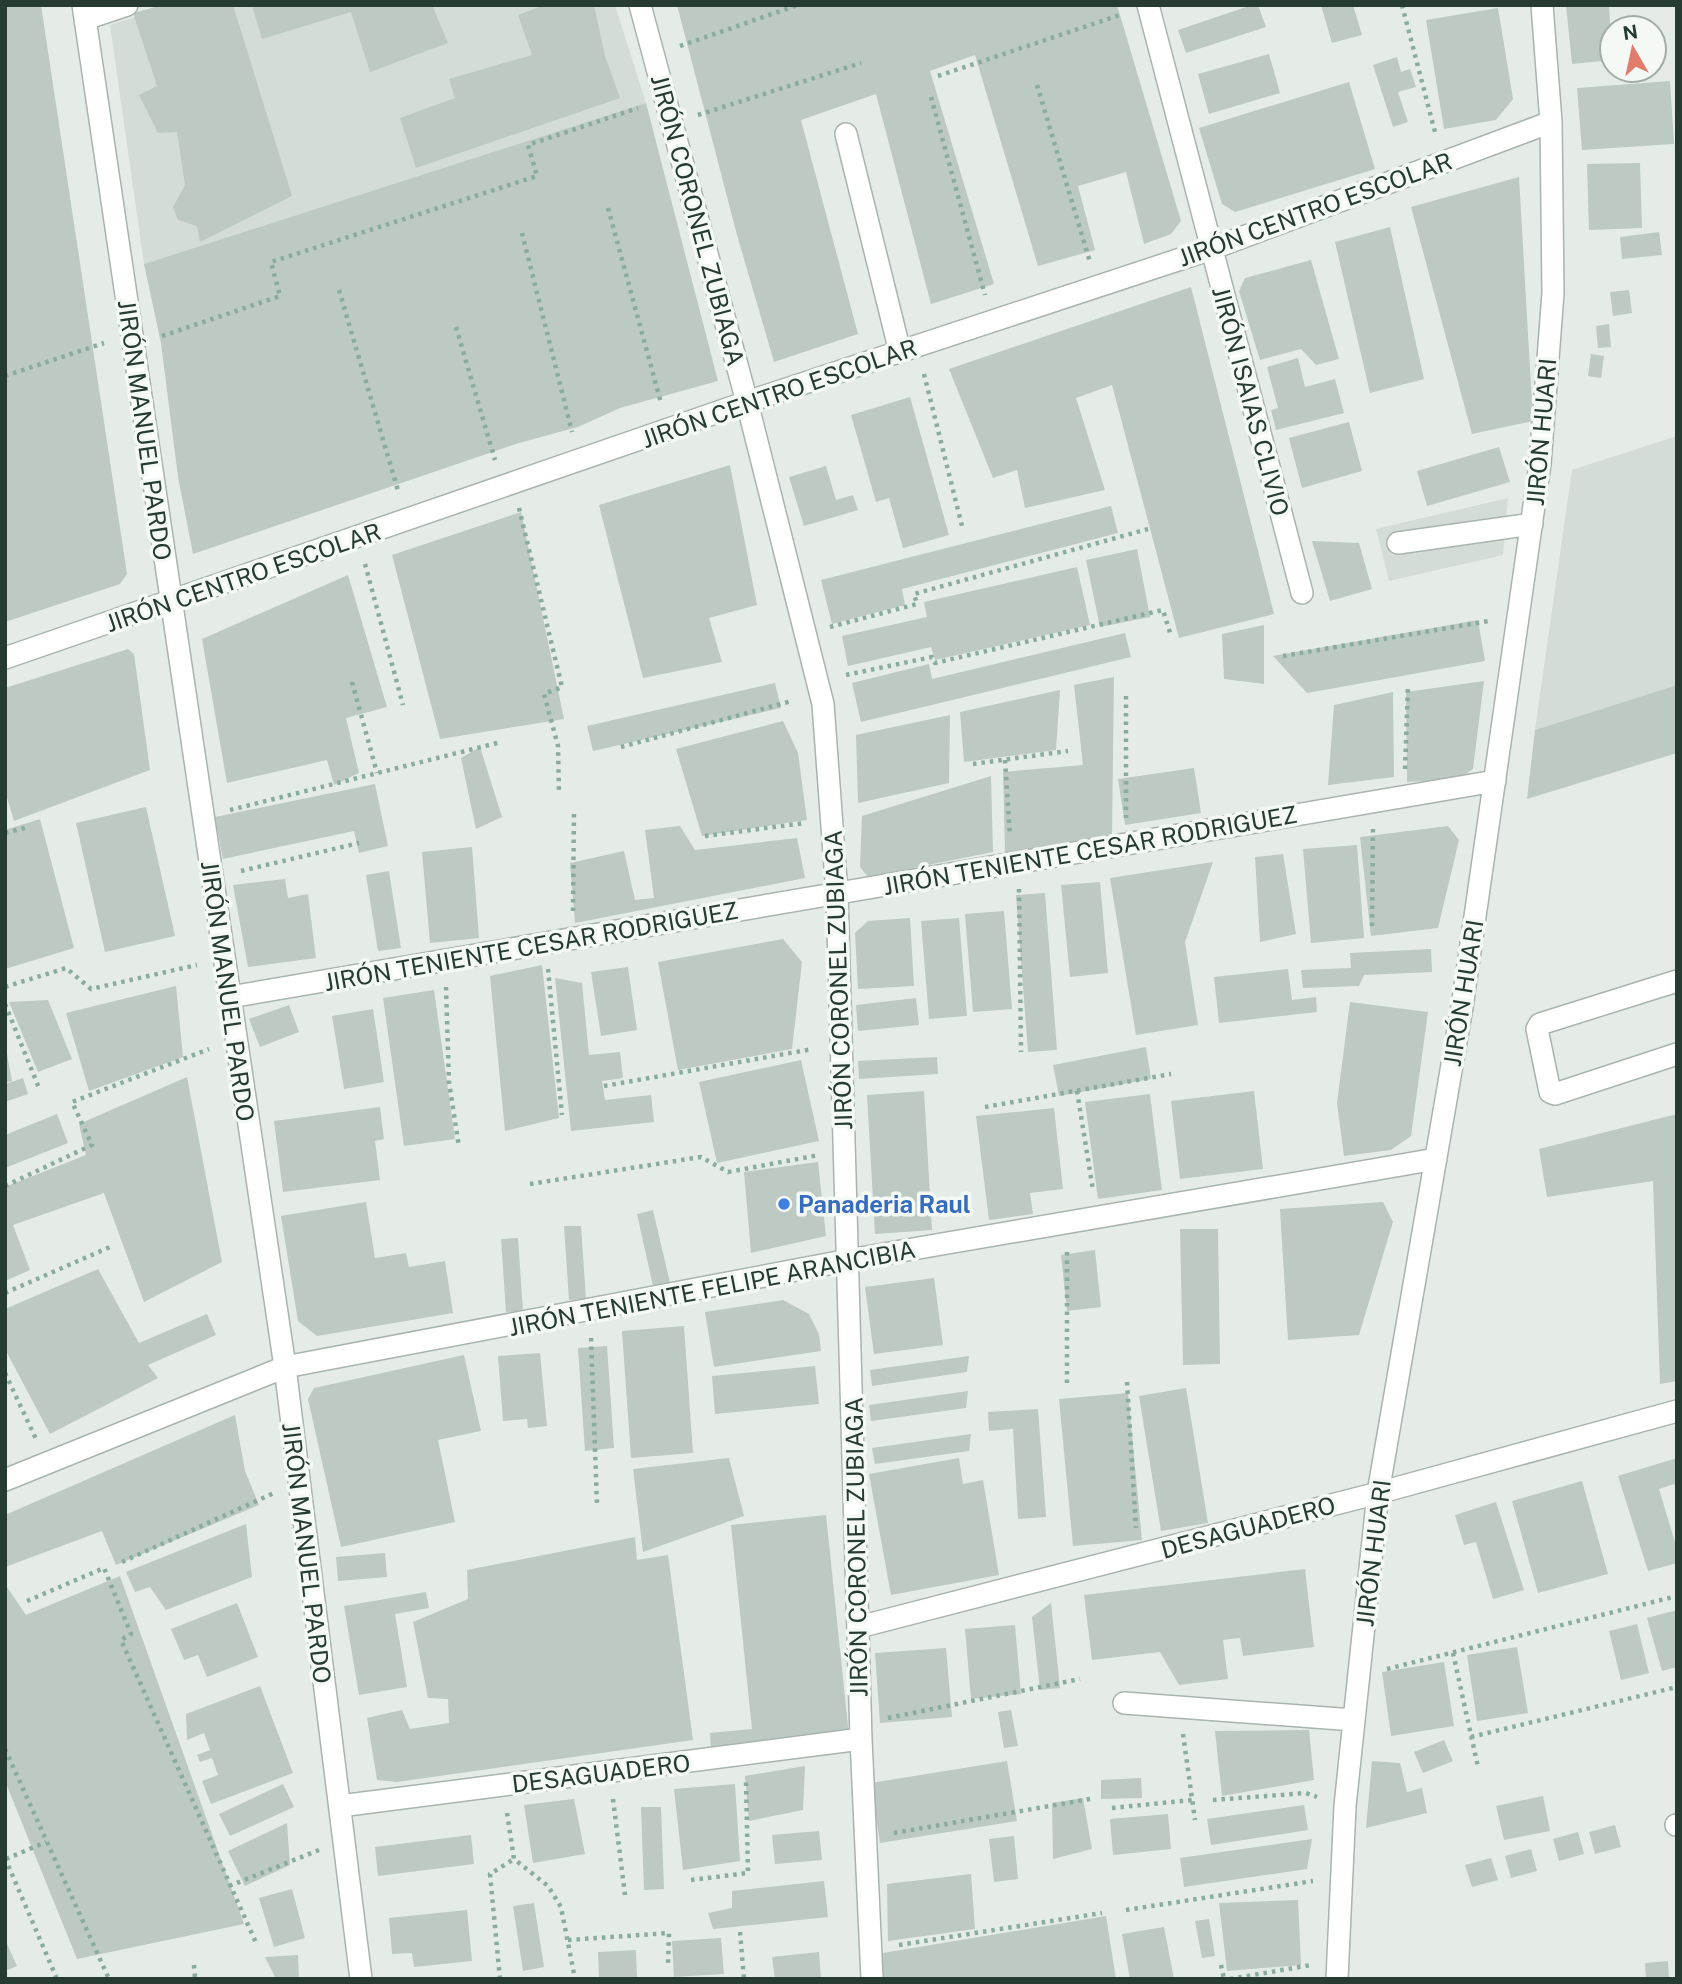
<svg xmlns="http://www.w3.org/2000/svg" width="1682" height="1984" viewBox="0 0 1682 1984" font-family="'Public Sans',sans-serif">
	<rect width="100%" height="100%" fill="#e5ece8"/>
	<path fill="#d3dcd7" d="M170,5H615L646,103L144,264L110,25Z
		M1677,436V685L1535,730L1572,470Z
		M1508,498L1503,555L1389,581L1376,529Z"/>
	<path fill="#bdc9c3" d="M5,5H41L127,574L120,584L5,622Z
		M163,5H233L292,196L200,242L197,226L178,220L173,207L185,185L177,132L158,133L139,95L157,86L133,13Z
		M252,5H432L448,43L370,72L351,12L262,39Z
		M544,5H594L605,56L620,98L416,168L400,118L455,98L449,79L532,55L518,15Z
		M677,5H1117L1181,221L1171,234L1144,244L1126,172L1078,186L1095,250L1038,266L975,55L930,71L994,284L931,304L876,94L801,120L858,334L774,362L737,235Z
		M1252,5H1258L1266,27L1186,53L1178,30Z
		M1321,5H1353L1362,35L1332,43Z
		M1566,5H1609L1612,60L1572,64Z
		M1498,8L1513,99L1496,120L1444,129L1426,20Z
		M1269,54L1280,93L1209,114L1198,74Z
		M1397,57L1401,72L1410,69L1416,87L1398,92L1408,122L1393,127L1373,65Z
		M1670,81L1674,144L1582,150L1577,88Z
		M1349,82L1375,169L1235,212L1222,204L1199,128Z
		M646,103L718,381L620,408L578,427L519,443L193,554L178,477L161,343L144,264Z
		M1640,163L1642,228L1589,230L1587,164Z
		M1519,177L1533,421L1472,434L1411,207Z
		M1390,227L1424,379L1370,393L1335,242Z
		M1659,232L1662,255L1622,259L1620,237Z
		M1311,260L1339,359L1316,365L1301,349L1260,360L1239,291L1245,278Z
		M1191,287L1274,614L1179,638L1112,385L1076,398L1105,490L1025,508L1017,470L993,478L949,369Z
		M1629,290L1632,313L1613,316L1610,292Z
		M1609,324L1611,347L1598,348L1596,326Z
		M1591,354L1604,356L1601,378L1588,376Z
		M1298,358L1305,387L1335,379L1344,413L1276,430L1271,410L1278,408L1267,367Z
		M910,397L949,535L903,548L889,498L876,502L851,415Z
		M1349,422L1362,471L1302,488L1289,438Z
		M1499,447L1510,482L1427,506L1417,471Z
		M730,465L757,605L709,618L722,662L643,678L599,505Z
		M826,466L836,500L853,495L858,510L804,526L789,477Z
		M1111,506L1118,533L902,589L905,605L832,624L821,580Z
		M521,512L564,719L440,739L392,555Z
		M1312,541L1359,543L1372,589L1330,601Z
		M1137,549L1150,617L1100,627L1086,560Z
		M1077,567L1090,625L935,660L931,647L848,666L842,636L927,617L924,602Z
		M348,575L387,707L346,718L359,773L334,785L327,760L227,783L202,639Z
		M1478,620L1485,661L1307,693L1273,656Z
		M1264,625V684L1224,679L1222,634Z
		M1125,633L1131,657L861,722L852,683L929,664L932,679Z
		M128,649L134,654L150,770L14,821L5,791V688Z
		M1114,677L1112,834L1005,853L1003,772L1083,765L1074,685Z
		M1484,681L1473,769L1458,779L1407,782L1406,692Z
		M775,683L781,708L593,751L587,726Z
		M1677,685V753L1527,799L1535,730Z
		M1060,690L1056,750L964,762L960,712Z
		M1393,692L1394,777L1328,785L1334,705Z
		M950,715L949,783L858,803L856,735Z
		M783,721L798,753L807,820L702,836L676,749Z
		M480,747L502,817L476,829L461,758Z
		M1194,768L1201,813L1125,825L1118,779Z
		M991,776L993,852L868,877L860,867L862,816Z
		M375,784L388,846L359,853L354,831L223,859L215,817Z
		M146,807L175,936L105,952L76,823Z
		M40,819L74,948L5,969V830Z
		M680,826L695,850L797,838L805,878L575,923L570,863L624,851L635,900L654,898L645,830Z
		M1448,826L1459,840L1438,928L1371,936L1360,837Z
		M1357,845L1364,938L1311,943L1303,849Z
		M472,847L479,938L430,943L422,852Z
		M1283,854L1296,934L1260,942L1255,857Z
		M1213,862L1185,942L1198,1025L1136,1035L1110,878Z
		M389,871L401,948L378,951L366,875Z
		M285,879L288,898L308,894L316,958L248,967L233,885Z
		M1100,882L1108,973L1070,977L1061,885Z
		M1045,893L1057,1050L1028,1052L1016,895Z
		M1004,911L1012,1009L973,1012L965,914Z
		M910,918L914,986L858,989L855,933L868,921Z
		M959,918L967,1016L929,1019L921,921Z
		M783,939L802,962L792,1049L678,1070L658,962Z
		M1431,949L1432,972L1364,975L1359,986L1303,988L1301,970L1351,968L1350,953Z
		M542,965L559,1118L505,1131L490,976Z
		M628,967L637,1030L601,1036L591,972Z
		M1288,969L1292,1000L1316,997L1317,1012L1219,1023L1214,977Z
		M555,978L582,983L589,1055L620,1052L623,1078L602,1081L605,1100L651,1095L654,1122L571,1131Z
		M176,986L183,1057L89,1091L66,1013Z
		M434,990L455,1139L404,1146L383,998Z
		M916,998L919,1025L858,1031L856,1005Z
		M48,1000L72,1059L38,1072L9,1002Z
		M1350,1002L1428,1012L1411,1136L1391,1150L1344,1156L1337,1103Z
		M289,1005L299,1032L260,1047L249,1019Z
		M373,1009L384,1082L344,1089L332,1016Z
		M1146,1047L1151,1079L1059,1096L1053,1065Z
		M6,1048L12,1081L5,1083V1049Z
		M937,1057L938,1074L859,1079L858,1061Z
		M801,1060L819,1141L717,1163L699,1082Z
		M187,1077L222,1262L144,1302L104,1193L13,1225L30,1270L5,1281V1187L86,1155L79,1124Z
		M23,1078L28,1094L5,1102V1084Z
		M924,1091L932,1230L875,1234L867,1095Z
		M1254,1091L1263,1169L1180,1179L1171,1101Z
		M1150,1094L1162,1190L1098,1199L1085,1102Z
		M380,1107L384,1139L375,1141L380,1180L283,1192L274,1121Z
		M1054,1108L1063,1189L1030,1193L1033,1214L989,1220L976,1116Z
		M57,1114L68,1143L5,1168V1135Z
		M1677,1114V1381L1660,1384L1653,1181L1547,1197L1539,1149Z
		M818,1162L826,1236L751,1253L744,1172Z
		M366,1202L375,1258L406,1253L409,1267L445,1261L453,1313L317,1336L298,1321L281,1216Z
		M1383,1202L1393,1222L1359,1335L1288,1340L1280,1209Z
		M653,1210L670,1283L653,1286L637,1214Z
		M564,1226H581L586,1299L569,1300Z
		M1180,1229H1218L1220,1364L1183,1365Z
		M518,1238L523,1311L506,1312L501,1239Z
		M1095,1250L1101,1307L1067,1311L1061,1255Z
		M98,1269L139,1343L207,1314L216,1335L148,1365L158,1378L50,1434L5,1349V1309Z
		M934,1278L943,1345L874,1354L865,1287Z
		M783,1300L809,1314L819,1334L821,1351L714,1367L705,1312Z
		M684,1326L693,1453L631,1458L622,1331Z
		M607,1346L614,1448L585,1451L578,1348Z
		M540,1353L547,1426L528,1428L527,1419L503,1421L498,1356Z
		M464,1355L481,1431L438,1440L455,1522L341,1547L308,1399L314,1388Z
		M969,1356L967,1372L872,1386L870,1370Z
		M815,1366L819,1404L715,1414L712,1376Z
		M1186,1388L1208,1523L1161,1531L1139,1396Z
		M968,1391L966,1408L871,1421L869,1405Z
		M1128,1393L1142,1540L1073,1546L1059,1399Z
		M1038,1409L1046,1517L1018,1519L1013,1429L989,1431L988,1412Z
		M235,1415L245,1471L259,1505L116,1565L102,1531L5,1567V1515Z
		M971,1434L969,1451L875,1464L872,1448Z
		M729,1458L744,1516L643,1552L633,1469Z
		M959,1458L963,1484L983,1480L999,1575L891,1595L869,1474Z
		M1677,1458V1490L1674,1484L1659,1489L1677,1549V1563L1648,1571L1618,1476Z
		M1582,1481L1608,1574L1538,1593L1512,1501Z
		M1496,1502L1524,1590L1493,1599L1476,1542L1464,1545L1455,1515Z
		M826,1515L849,1736L711,1750L710,1733L752,1729L731,1525Z
		M246,1524L252,1577L166,1610L150,1587L135,1592L126,1572Z
		M635,1537L637,1560L668,1555L693,1740L397,1782L377,1780L367,1718L402,1710L410,1729L449,1723L448,1699L428,1698L413,1622L468,1599L467,1570Z
		M385,1553L387,1577L338,1581L336,1557Z
		M1305,1569L1314,1647L1243,1656L1240,1638L1223,1640L1228,1679L1179,1685L1160,1652L1092,1660L1084,1595Z
		M120,1576L244,1924L77,1959L5,1781V1584L26,1615Z
		M426,1592L429,1608L395,1614L407,1687L359,1695L344,1606Z
		M237,1603L258,1657L207,1677L198,1655L184,1660L171,1629Z
		M1051,1603L1060,1688L1040,1690L1032,1617Z
		M1677,1610V1667L1662,1671L1647,1618Z
		M1637,1624L1649,1673L1621,1680L1609,1631Z
		M1015,1625L1021,1694L971,1699L965,1629Z
		M1517,1647L1528,1713L1477,1721L1467,1655Z
		M946,1648L952,1717L880,1723L875,1653Z
		M1444,1662L1454,1726L1391,1736L1382,1672Z
		M260,1686L293,1773L211,1804L202,1781L218,1775L212,1758L200,1762L197,1755L210,1750L204,1733L187,1740L186,1714Z
		M1011,1710L1018,1746L1004,1748L998,1712Z
		M1309,1730L1314,1780L1222,1796L1215,1731Z
		M1444,1740L1453,1761L1423,1773L1414,1752Z
		M1007,1761L1017,1821L880,1843L871,1783Z
		M1372,1761L1400,1763L1407,1792L1422,1788L1427,1813L1366,1828Z
		M805,1766L803,1810L749,1821L745,1776Z
		M1141,1778L1142,1798L1101,1799V1780Z
		M283,1784L294,1807L230,1836L219,1814Z
		M735,1784L740,1861L683,1870L674,1789Z
		M1543,1796L1550,1831L1504,1840L1496,1806Z
		M1083,1798L1092,1849L1053,1859L1052,1803Z
		M574,1799L585,1854L533,1863L524,1805Z
		M1304,1805L1308,1830L1211,1845L1207,1819Z
		M641,1807H661L664,1889L644,1890Z
		M1168,1814L1171,1849L1113,1855L1110,1819Z
		M287,1823L290,1865L245,1886L228,1851Z
		M1615,1825L1621,1847L1595,1854L1589,1832Z
		M819,1831L822,1860L775,1864L772,1835Z
		M1578,1832L1584,1854L1559,1861L1553,1839Z
		M471,1835L474,1864L378,1876L375,1847Z
		M1014,1836L1018,1879L994,1882L989,1839Z
		M1312,1839L1307,1869L1184,1887L1180,1858Z
		M1531,1849L1537,1871L1511,1878L1505,1856Z
		M1491,1858L1498,1880L1472,1887L1465,1865Z
		M971,1874L975,1929L888,1941L887,1884Z
		M824,1881L828,1917L713,1929L708,1913L732,1908V1891Z
		M292,1889L305,1938L274,1947L259,1898Z
		M1298,1900L1301,1965L1227,1971L1219,1903Z
		M534,1903L544,1967L523,1971L513,1906Z
		M467,1910L472,1961L414,1967L412,1953L392,1954L389,1918Z
		M1106,1916L1116,1979H881L877,1954Z
		M1209,1919L1215,1956L1202,1958L1195,1921Z
		M1164,1927L1174,1979H1130L1122,1934Z
		M721,1938L724,1974L674,1977L672,1941Z
		M5,1939L17,1966L5,1971Z
		M636,1950L637,1979H599L598,1952Z
		M819,1952L821,1979H775L772,1957Z
		M298,1955L299,1979H276L265,1957Z
		M1668,1961L1669,1979H1646L1645,1963Z"/>
	<g fill="none" stroke-linecap="round" stroke-linejoin="round">
		<g stroke="#a8b4ae" stroke-width="24">
			<path id="minor" d="M83,5L285,1367L361,1979
				M640,5L747,402L823,704L837,894L861,1739L872,1979
				M1148,5L1302,593
				M85,19L127,5
				M846,134L900,352
				M1398,543L1532,524
				M5,658L747,402L1211,249L1551,122
				M1677,981L1540,1024L1537,1029L1550,1092L1555,1094L1677,1054
				M230,997L1495,781
				M5,1480L285,1367L849,1260L1436,1159
				M859,1627L1378,1493L1677,1411
				M1124,1703L1354,1720
				M340,1806L861,1739
				M1676,1825H1677
				M1337,1979L1345,1806L1378,1493L1462,1007L1540,464L1553,293L1551,122L1542,5"/>
		</g>
		<path stroke="#89ac9d" stroke-width="4.5" stroke-dasharray="3.5 5" stroke-linecap="butt" d="M1402,5L1436,136
			M680,46L798,5
			M938,76L1123,14
			M1037,85L1090,262
			M931,97L985,295
			M698,115L861,63
			M608,208L661,403
			M522,233L572,432
			M339,290L399,494
			M456,327L495,460
			M162,336L280,296L271,262L537,176L528,145L638,108
			M924,374L962,526
			M5,376L104,343
			M519,508L562,687L544,694L558,746L559,793
			M365,564L403,705
			M830,627L917,604L914,594L1148,529
			M1283,656L1489,621
			M846,675L932,657L935,663L1163,610L1171,636
			M352,682L377,773
			M1126,696V818
			M621,747L792,701
			M1005,760L1010,836
			M973,764L1068,751
			M1405,769L1408,686
			M230,810L501,742
			M5,833L28,827
			M705,836L805,823
			M241,871L359,843
			M1019,889L1021,1052
			M573,911L574,810
			M1372,926L1373,829
			M548,969L562,1115
			M5,987L66,968L91,989L197,965
			M446,987L449,1082L459,1147
			M5,1004L39,1088
			M604,1086L813,1049
			M1077,1091L1093,1190
			M985,1107L1171,1074
			M530,1184L701,1157L728,1172L819,1155
			M5,1186L92,1145L72,1102L209,1049
			M1067,1252V1387
			M5,1293L110,1247
			M591,1338L597,1505
			M5,1373L36,1439
			M1127,1382L1136,1528
			M122,1562L274,1493
			M27,1601L104,1568L131,1634L121,1640L257,1945
			M1453,1653L1478,1767
			M1387,1669L1677,1596
			M888,1718L1080,1679
			M1183,1734L1195,1820
			M1471,1737L1677,1687
			M5,1749L109,1979
			M613,1799L625,1895
			M1213,1800L1306,1793L1317,1797
			M1112,1808L1192,1800
			M507,1813L514,1859L548,1886L561,1907L575,1979
			M894,1833L1090,1799
			M5,1858L57,1979
			M6,1859L46,1842
			M691,1880L748,1873L746,1781
			M229,1886L319,1850
			M1126,1910L1313,1881
			M740,1932L744,1979
			M568,1940L669,1933L668,1964
			M899,1945L1102,1913
			M194,1965L195,1979
			M1221,1965L1224,1979
			M500,1979L490,1874L514,1859
			M1230,1979L1311,1965"/>
		<use href="#minor" stroke="#fff" stroke-width="21"/>
	</g>
	<circle fill="#3f7fe0" stroke="#f5f9f6" stroke-width="2.5" cx="784" cy="1204" r="7"/>
	<g text-anchor="middle" dominant-baseline="central" stroke-width="7" stroke-linejoin="round" paint-order="stroke">
		<g font-size="24" fill="#263c33" stroke="#f5f9f6">
			<text transform="translate(1315 209) rotate(-20)">JIRÓN CENTRO ESCOLAR</text>
			<text transform="translate(698 220) rotate(75)">JIRÓN CORONEL ZUBIAGA</text>
			<text transform="translate(779 393) rotate(-19)">JIRÓN CENTRO ESCOLAR</text>
			<text transform="translate(1251 401) rotate(75)">JIRÓN ISAIAS CLIVIO</text>
			<text transform="translate(145 430) rotate(82)">JIRÓN MANUEL PARDO</text>
			<text transform="translate(1541 432) rotate(-85)">JIRÓN HUARI</text>
			<text transform="translate(243 577) rotate(-19)">JIRÓN CENTRO ESCOLAR</text>
			<text transform="translate(1090 850) rotate(-10)">JIRÓN TENIENTE CESAR RODRIGUEZ</text>
			<text transform="translate(531 946) rotate(-10)">JIRÓN TENIENTE CESAR RODRIGUEZ</text>
			<text transform="translate(838 980) rotate(-92)">JIRÓN CORONEL ZUBIAGA</text>
			<text transform="translate(228 991) rotate(82)">JIRÓN MANUEL PARDO</text>
			<text transform="translate(1463 993) rotate(-81)">JIRÓN HUARI</text>
			<text transform="translate(712 1288) rotate(-11)">JIRÓN TENIENTE FELIPE ARANCIBIA</text>
			<text transform="translate(1248 1527) rotate(-15)">DESAGUADERO</text>
			<text transform="translate(856 1547) rotate(-91)">JIRÓN CORONEL ZUBIAGA</text>
			<text transform="translate(307 1553) rotate(83)">JIRÓN MANUEL PARDO</text>
			<text transform="translate(1373 1553) rotate(-83)">JIRÓN HUARI</text>
			<text transform="translate(601 1773) rotate(-7)">DESAGUADERO</text>
		</g>
		<g font-size="24" font-weight="bold" fill="#366cbe" stroke="#f5f9f6" text-anchor="start">
			<text x="798" y="1204">Panaderia Raul</text>
		</g>
	</g>
	<rect width="1682" height="1984" fill="none" stroke="#263c33" stroke-width="14"/>
	<g transform="translate(1633 49) rotate(351)"><circle r="33" fill="#f5f9f6" stroke="#a2ada8" stroke-width="2"/>
	<path d="M0-5L12 26L0 18L-12 26Z" fill="#e17c6d"/>
	<text y="-10" font-size="19" font-weight="bold" text-anchor="middle" fill="#263c33">N</text>
	</g>
</svg>
